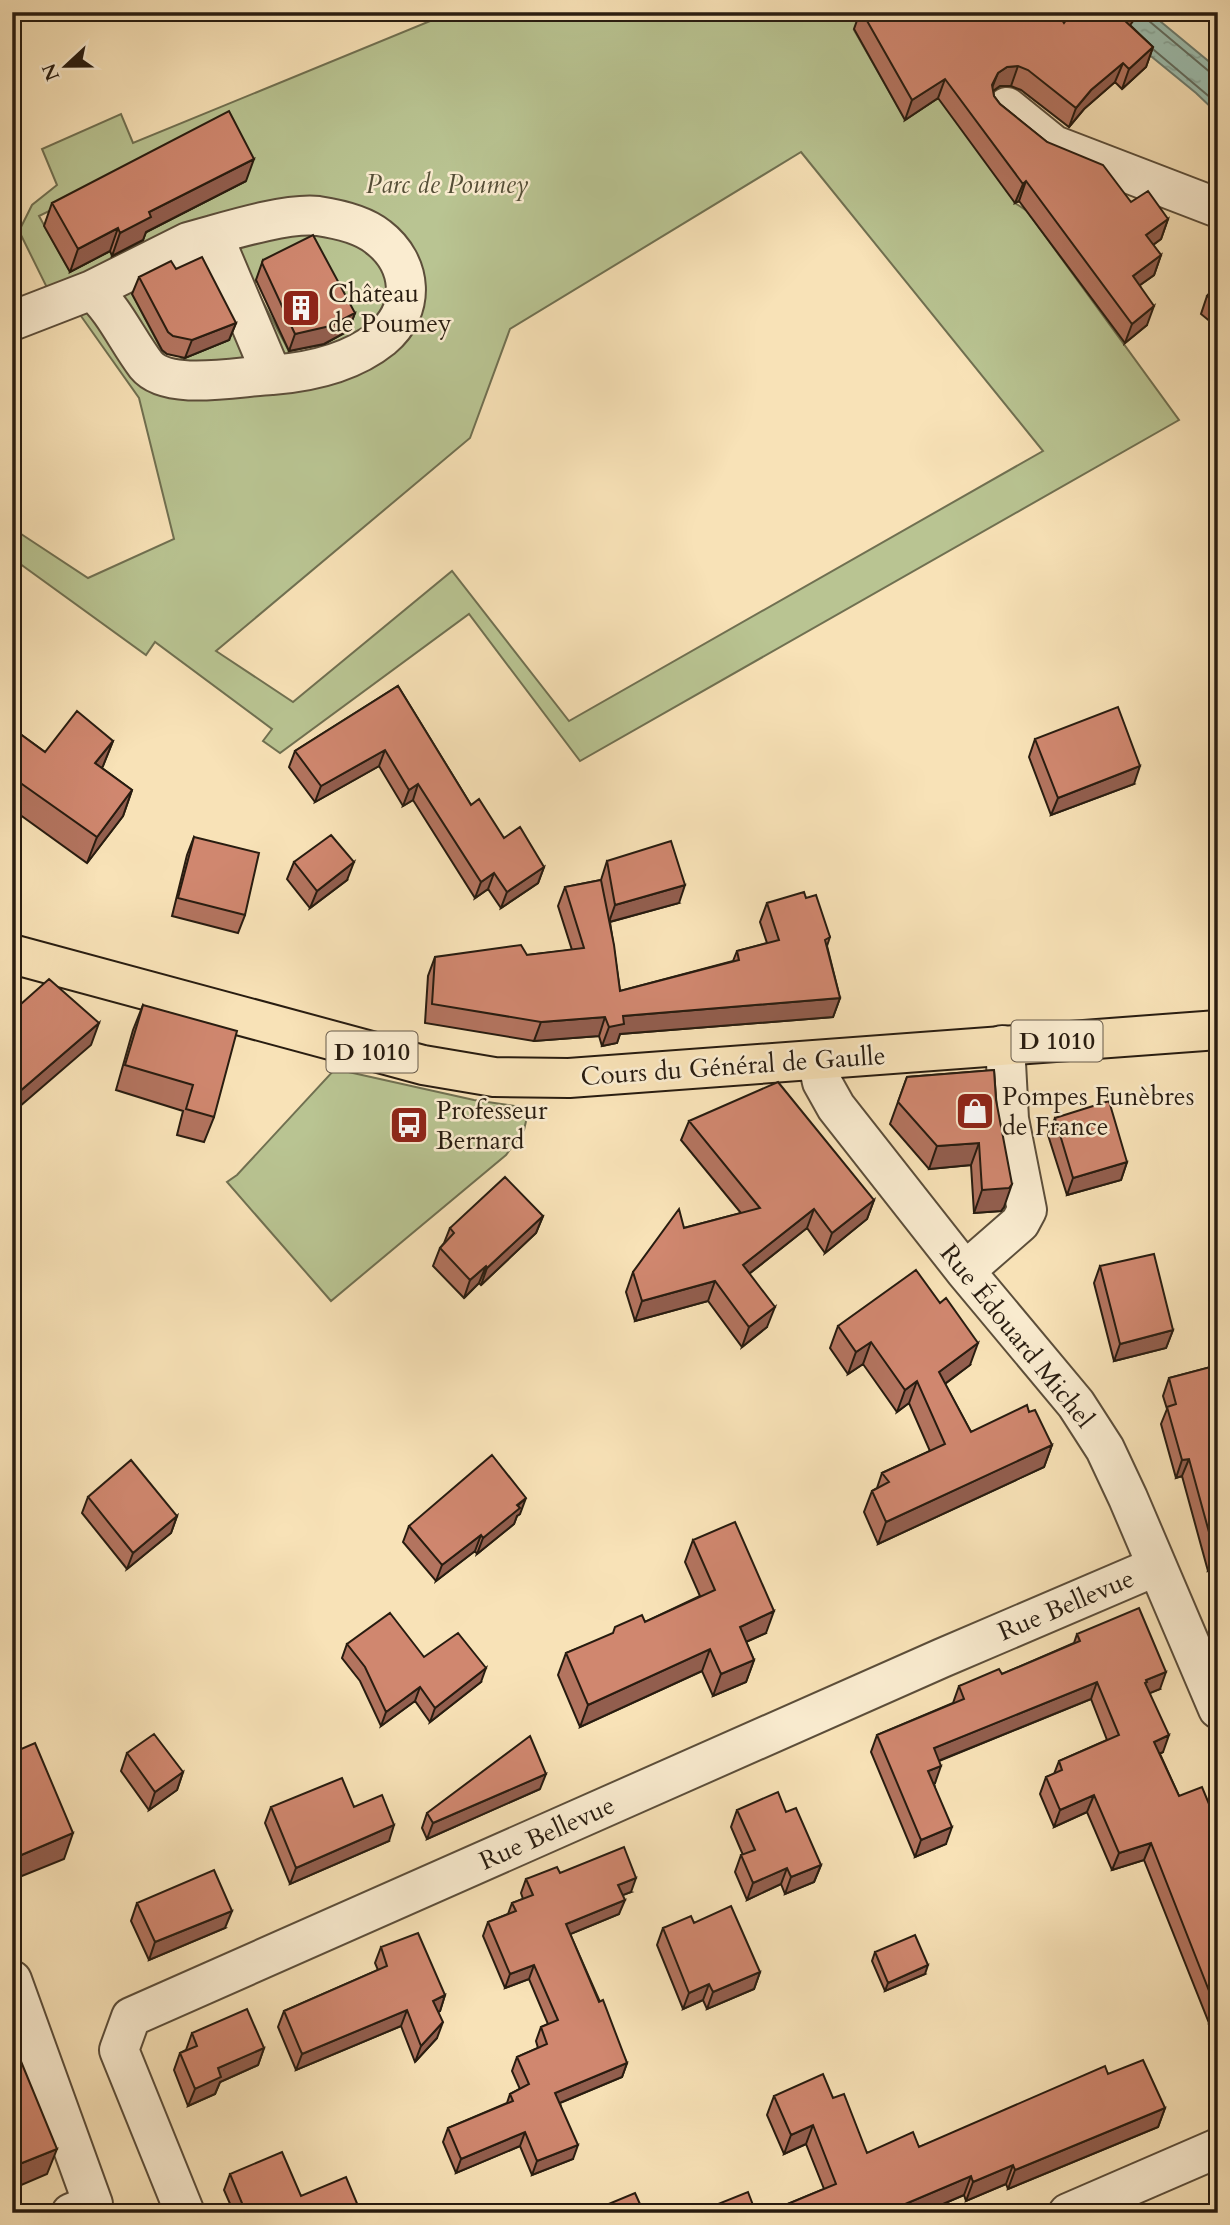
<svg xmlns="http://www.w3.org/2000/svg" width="1230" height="2225" viewBox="0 0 1230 2225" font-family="Cardo,serif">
	<defs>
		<pattern id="water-ripples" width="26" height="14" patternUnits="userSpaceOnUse" patternTransform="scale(1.75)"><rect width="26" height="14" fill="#9dbeaf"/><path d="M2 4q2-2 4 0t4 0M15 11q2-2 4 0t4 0" fill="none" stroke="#87a396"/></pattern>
	</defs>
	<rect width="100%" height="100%" fill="#f8e2b7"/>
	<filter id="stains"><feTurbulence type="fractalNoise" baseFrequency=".00286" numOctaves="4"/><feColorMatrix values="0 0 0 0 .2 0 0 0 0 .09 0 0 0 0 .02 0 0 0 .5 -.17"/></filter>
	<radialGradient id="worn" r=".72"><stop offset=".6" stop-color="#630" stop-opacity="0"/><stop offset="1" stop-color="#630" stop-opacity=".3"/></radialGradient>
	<path fill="#b9c492" stroke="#707051" stroke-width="2" fill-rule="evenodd" d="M452,12H893L854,30L905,119L956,87L1015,203L1027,211L1179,420L580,761L469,614L280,753L263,741L272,729L155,642L146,655L12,558V528L88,578L174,539L139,398L76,309L59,312L19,231L32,205L57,185L42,149L121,114L133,143ZM801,152L1043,451L569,721L452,571L293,702L216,651L470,438L510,329ZM245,181L70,272L39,216L49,211L54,221ZM164,278L229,340L169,364L132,294ZM257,278L348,331L298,358L291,355L254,285Z
		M335,1069L474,1100L529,1108L524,1130L506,1155L331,1301L227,1182L237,1175Z"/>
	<path fill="url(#water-ripples)" stroke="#6e7d6f" stroke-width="2" d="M1097,12H1149L1218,69V114L1196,93Z"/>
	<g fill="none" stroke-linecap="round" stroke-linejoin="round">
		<path stroke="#626d60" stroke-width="2" d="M1146,12L1149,21L1211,73L1218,74
			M1154,50L1218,104"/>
		<g stroke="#5c4e3a" stroke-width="42">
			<path id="minor" d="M1007,107L1054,145L1218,208
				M213,235C241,227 290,213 318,216C338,219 362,224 378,237C413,264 416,310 382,338C351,363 311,372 272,375
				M12,321L92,290L188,242L213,235L272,375C240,376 168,392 146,365C127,340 115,311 92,290
				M817,1060L822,1082L836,1107L965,1271L1076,1404L1105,1449L1128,1498L1218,1709
				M965,1271L1020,1223L1027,1210L1009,1119L1006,1063L1002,1045
				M12,1980L93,2204L71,2213
				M185,2213L119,2050L131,2017L942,1658L1157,1566
				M1068,2213L1218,2148"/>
		</g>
		<g stroke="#281c10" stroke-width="42">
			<path id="major" d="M12,954L423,1065L494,1077L569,1078L1218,1030"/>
		</g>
		<use href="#minor" stroke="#faecd0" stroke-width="38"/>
		<use href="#major" stroke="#f8e2b7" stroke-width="38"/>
	</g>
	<path fill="#b3745f" stroke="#281c10" stroke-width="2" d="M860,12H931L932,16L1064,23L1130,25L1153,47L1146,67L1122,89L1115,82L1084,109L1069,127L1021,90L1011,86H1000L993,91L994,96L1000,104L1047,142L1131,202L1168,219L1161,239L1153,245L1161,255L1154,275L1140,285L1147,325L1125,343L1019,201L1015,203L938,98L905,120L854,29Z
		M246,181L146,232L143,240L112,256L110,251L70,272L44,226L52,203Z
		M263,260L355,313L348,331L324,344L289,351L256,280Z
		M176,269L236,323L229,340L185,358L167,354L162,350L132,294L139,277Z
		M1218,284V328L1201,314L1207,296Z
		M398,686L471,805L504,838L544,867L538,883L501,908L488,889L475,898L413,800L403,806L379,766L315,802L289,767L295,751Z
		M12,728L45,752L113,741L102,768L132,790L123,816L87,863L12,809Z
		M1035,739L1134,784L1051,815L1029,757Z
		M194,837L245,915L238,933L172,916L187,855Z
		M607,861L679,903L610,922L620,991L733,961L737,951L767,943L760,922L767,903L806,898L830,937L827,946L840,998L833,1017L620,1034L617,1043L602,1046L599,1036L534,1041L425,1023L428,976L435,957L527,955L572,950L558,906L565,887L601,880Z
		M294,862L347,880L310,908L287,879Z
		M143,1005L214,1117L204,1142L177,1135L183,1111L116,1090L133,1030Z
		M994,1070L1004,1207L1001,1211L974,1213L971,1165L929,1169L890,1124L907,1077Z
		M1055,1118L1127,1162L1121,1180L1067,1195L1048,1135Z
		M689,1121L874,1200L867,1219L825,1253L807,1228L749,1274L767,1327L742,1347L708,1301L635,1321L626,1292L633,1272L684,1228L741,1213L681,1140Z
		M543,1216L536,1233L481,1285L479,1283L464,1298L433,1266L440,1248L444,1243L450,1228Z
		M1100,1266L1173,1330L1166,1348L1114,1361L1094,1283Z
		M838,1326L970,1365L945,1384L971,1432L1029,1412L1052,1445L1044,1467L878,1544L864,1512L872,1491L877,1488L882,1473L930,1451L909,1403L897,1412L863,1364L848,1374L830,1348Z
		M1218,1365V1568L1208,1571L1182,1476L1176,1478L1161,1424L1167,1409L1163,1396L1169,1378Z
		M88,1497L177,1516L171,1533L127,1569L82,1513Z
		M520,1514L517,1516L514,1524L477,1554L475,1551L436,1581L403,1542L409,1526Z
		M693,1540L766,1633L746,1642L754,1660L746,1682L713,1696L702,1671L580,1727L558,1675L566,1653L645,1622L700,1596L685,1562Z
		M1077,1634L1160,1689L1149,1693L1163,1752L1160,1754L1179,1796L1214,1816L1213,1820L1218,1832V2020L1209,2023L1144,1860L1112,1870L1087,1812L1054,1827L1040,1794L1046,1777L1054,1774L1059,1761L1107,1740L1091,1699L939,1761L935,1783H934L946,1844L915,1857L871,1752L877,1735L953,1703L959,1686L1002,1674L1074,1643Z
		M347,1644L424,1657L481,1682L430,1722L415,1701L381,1726L360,1681L342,1658Z
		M127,1753L183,1772L177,1790L149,1810L121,1771Z
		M540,1789L427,1839L422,1828L427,1813Z
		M271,1807H354L389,1841L290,1884L265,1823Z
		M737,1810L786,1812L821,1865L814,1882L785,1894L781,1884L747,1900L735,1872L741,1855H743L731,1827Z
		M560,1873L631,1892L622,1895L619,1914L570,1934L627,2063L622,2077L560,2103L573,2159L532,2175L520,2146L456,2173L443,2142L448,2128L507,2103L510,2094L520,2089L512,2071L517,2057L538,2048L536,2041L541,2027L548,2024L529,1979L505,1988L483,1936L488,1922L508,1914L512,1903L523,1899L521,1893L526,1879Z
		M137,1903L225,1928L149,1960L131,1921Z
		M694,1923L760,1972L754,1989L707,2009L703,2000L683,2009L657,1945L663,1928Z
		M381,1947L445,1995L440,2011L438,2012L437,2038L415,2062L401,2026L296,2070L278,2027L284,2011L378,1970L375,1963Z
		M875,1952L925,1974L885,1991L872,1961Z
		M192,2033L264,2048L258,2065L220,2082L215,2094L188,2106L174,2070L180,2053L186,2050Z
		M1108,2074L1165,2108L1158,2127L1008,2189L1006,2184L966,2201L964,2195L922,2213H766L824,2189L806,2144L784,2154L767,2115L774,2096L833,2098L867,2153L919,2147Z
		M230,2174L301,2196L361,2213H234L224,2190Z"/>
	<path fill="#925e4e" stroke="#281c10" stroke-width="2" d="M1132,12H1140L1118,41L1125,21Z
		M1153,47L1146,67L1122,89L1129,69Z
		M1123,63L1115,82L1084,109L1069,127L1076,108L1091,90Z
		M1018,66L1011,86H1000L990,93L998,73L1007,67Z
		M945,79L938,98L905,120L912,100Z
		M254,159L246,181L146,232L143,240L112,256L120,233L149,212Z
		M1026,181L1019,201L1015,203L1023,184Z
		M1168,219L1161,239L1139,255L1146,235Z
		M118,228L110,251L70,272L78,249Z
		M1161,255L1154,275L1126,295L1133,276Z
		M1154,306L1147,325L1125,343L1132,324Z
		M355,313L348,331L324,344L289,351L295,334Z
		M236,323L229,340L185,358L192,340Z
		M113,741L103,766L86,789L95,763Z
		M385,750L379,766L315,802L321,786Z
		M1140,766L1134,784L1051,815L1058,798Z
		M418,784L413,800L403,806L409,790Z
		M132,790L123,816L87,863L97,837Z
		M354,862L347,880L310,908L317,891Z
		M544,867L538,883L501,908L507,892Z
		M494,873L488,889L475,898L481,882Z
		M685,885L679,903L609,922L615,905Z
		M840,998L833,1017L620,1034L617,1043L602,1046L609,1027L623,1016Z
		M605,1017L599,1036L534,1041L541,1022Z
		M99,1023L91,1045L12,1113V1098Z
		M979,1143L971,1165L929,1169L937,1146Z
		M1127,1162L1121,1180L1067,1195L1073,1178Z
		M1012,1184L1004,1207L1001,1211L974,1213L982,1190Z
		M874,1200L867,1219L825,1253L832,1233Z
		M814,1209L807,1228L736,1284L743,1265Z
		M543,1216L536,1233L481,1285L487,1268Z
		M486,1266L479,1283L464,1298L470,1280Z
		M715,1281L708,1301L635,1321L642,1301Z
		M775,1307L767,1327L742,1347L749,1327Z
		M1173,1330L1166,1348L1114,1361L1120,1344Z
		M871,1342L863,1364L848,1374L856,1352Z
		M978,1343L970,1365L931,1394L939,1372Z
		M917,1381L909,1403L897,1412L905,1390Z
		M1052,1445L1044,1467L878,1544L886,1522Z
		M1189,1459L1182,1476L1176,1478L1182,1460Z
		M526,1498L520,1514L517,1516L514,1524L477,1554L483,1538Z
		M177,1516L171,1533L127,1569L133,1553Z
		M481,1535L475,1551L436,1581L442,1565Z
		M1218,1553V1568L1208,1571L1215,1554Z
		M774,1611L766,1633L732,1648L740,1627Z
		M710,1649L702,1671L580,1727L588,1705Z
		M754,1660L746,1682L713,1696L721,1674Z
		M486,1668L481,1682L430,1722L435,1708Z
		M1166,1672L1160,1689L1143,1696L1146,1680Z
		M1097,1682L1091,1699L928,1765L934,1748Z
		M420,1687L415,1701L381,1726L386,1712Z
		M1169,1735L1163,1752L1148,1759L1154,1742Z
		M941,1766L935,1783L922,1788L928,1771Z
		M183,1772L177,1790L149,1810L155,1792Z
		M546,1774L540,1789L427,1839L433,1823Z
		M1094,1795L1087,1812L1054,1827L1060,1810Z
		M394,1825L389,1841L290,1884L296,1868Z
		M952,1827L946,1844L915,1857L921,1840Z
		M73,1833L64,1859L12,1880V1859Z
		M1151,1843L1144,1860L1112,1870L1119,1853Z
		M821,1865L814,1882L785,1894L791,1877Z
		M787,1868L781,1884L747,1900L753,1883Z
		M636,1878L631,1892L613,1899L618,1885Z
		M625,1900L619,1914L561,1938L566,1924Z
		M232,1911L225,1928L149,1960L155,1942Z
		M534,1965L529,1979L505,1988L510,1974Z
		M928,1965L925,1974L885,1991L888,1983Z
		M760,1972L754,1989L707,2009L713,1992Z
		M709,1984L703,2000L683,2009L689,1993Z
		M445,1995L440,2011L427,2017L433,2001Z
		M1218,2005V2020L1209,2023L1215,2006Z
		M407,2010L401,2026L296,2070L302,2054Z
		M443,2022L437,2038L415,2062L421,2046Z
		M264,2048L258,2065L220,2082L215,2094L188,2106L195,2089L218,2068Z
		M627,2063L622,2077L550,2107L555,2093Z
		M1165,2108L1158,2127L1008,2189L1015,2170Z
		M813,2125L806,2144L784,2154L791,2135Z
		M525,2132L520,2146L456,2173L461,2159Z
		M578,2145L573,2159L532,2175L537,2161Z
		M57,2149L47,2174L12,2189V2167Z
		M1013,2165L1006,2184L966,2201L973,2182Z
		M971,2176L964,2195L922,2213H884Z"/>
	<path fill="#d0876f" stroke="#281c10" stroke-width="2" d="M862,12H931L932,16L938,12H1057L1064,23L1072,12H1132L1125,21L1153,47L1129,69L1123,63L1091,90L1076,108L1028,70L1018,66L1007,67L998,73L992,85L994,96L1000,104L1047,142L1103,165L1131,202L1148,191L1168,219L1146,235L1161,255L1133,276L1154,306L1132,324L1026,181L1023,184L945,79L912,100Z
		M229,111L254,159L149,212L151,217L120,233L118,228L78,249L52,203Z
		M313,235L355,313L330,326L295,334L262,263L263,260Z
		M202,257L236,323L192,340L173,336L168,332L139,277L171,261L176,269Z
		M1218,284V305L1207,296Z
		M398,686L471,805L479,799L504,838L520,827L544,867L507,892L494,873L481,882L418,784L409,790L385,750L321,786L295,751Z
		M1118,707L1140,766L1058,798L1035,739Z
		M77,711L113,741L95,763L132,790L97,837L12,777V728L45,752Z
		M331,835L354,862L317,891L294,862Z
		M194,837L259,853L245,915L178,898Z
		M671,841L685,885L615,905L607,861Z
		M601,880L614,945L620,991L739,960L737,951L779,940L767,903L804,892L806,898L816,895L830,937L825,940L840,998L623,1016L624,1024L609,1027L605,1017L541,1022L432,1004L435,957L521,945L527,955L584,948L565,887Z
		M49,979L99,1023L12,1098V1012Z
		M143,1005L237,1031L214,1117L186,1109L193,1085L125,1065Z
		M994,1070L996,1100L1012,1184L1009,1188L982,1190L979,1143L937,1146L898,1102L907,1077Z
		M778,1082L874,1200L832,1233L814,1209L743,1265L775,1307L749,1327L715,1281L642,1301L633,1272L679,1209L684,1228L760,1208L689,1121Z
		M1109,1101L1127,1162L1073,1178L1055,1118Z
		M505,1177L543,1216L487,1268L486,1266L470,1280L440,1248L454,1233L450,1228Z
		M1154,1254L1173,1330L1120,1344L1100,1266Z
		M916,1270L940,1303L946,1298L978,1343L939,1372L971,1432L1027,1405L1029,1412L1035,1410L1052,1445L886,1522L872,1491L889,1482L882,1473L945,1444L917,1381L905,1390L871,1342L856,1352L838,1326Z
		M1218,1365V1553L1215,1554L1189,1459L1182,1460L1167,1407L1176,1404L1169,1378Z
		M492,1455L526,1498L517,1505L520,1508L483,1538L481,1535L442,1565L409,1526Z
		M131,1460L177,1516L133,1553L88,1497Z
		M735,1522L774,1611L740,1627L754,1660L721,1674L710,1649L588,1705L566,1653L613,1633L615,1627L642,1615L645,1622L715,1590L693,1540Z
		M1139,1608L1166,1672L1146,1680L1147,1682L1145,1683L1169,1735L1154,1742L1179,1796L1202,1787L1214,1816L1211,1817L1218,1832V2005L1215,2006L1151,1843L1119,1853L1094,1795L1060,1810L1046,1777L1062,1770L1059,1761L1119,1735L1097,1682L934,1748L941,1766L928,1771L952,1827L921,1840L877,1735L964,1699L959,1686L999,1669L1002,1674L1080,1641L1077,1634Z
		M390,1613L424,1657L458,1633L486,1668L435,1708L420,1687L386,1712L365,1667L347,1644Z
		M154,1734L183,1772L155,1792L127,1753Z
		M530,1736L546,1774L433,1823L427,1813Z
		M35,1743L73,1833L12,1859V1753Z
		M342,1778L354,1807L382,1795L394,1825L296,1868L271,1807Z
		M778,1792L786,1812L796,1808L821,1865L791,1877L787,1868L753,1883L741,1855L755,1850L737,1810Z
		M624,1847L636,1878L618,1885L625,1900L566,1924L599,2002L603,2000L627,2063L555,2093L578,2145L537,2161L525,2132L461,2159L448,2128L513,2101L510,2094L529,2084L517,2057L547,2044L541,2027L558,2020L534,1965L510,1974L488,1922L516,1911L512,1903L533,1895L526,1879L557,1867L560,1873Z
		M214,1870L232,1911L155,1942L137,1903Z
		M731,1906L760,1972L713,1992L709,1984L689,1993L663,1928L691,1916L694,1923Z
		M418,1933L445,1995L433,2001L443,2022L421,2046L407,2010L302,2054L284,2011L387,1966L381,1947Z
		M915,1935L928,1965L888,1983L875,1952Z
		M247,2009L264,2048L218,2068L221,2077L195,2089L180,2053L197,2046L192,2033Z
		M20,2059L57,2149L12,2167V2062Z
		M1143,2060L1165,2108L1015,2170L1013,2165L973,2182L971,2176L884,2213H766L836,2184L813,2125L791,2135L774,2096L823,2074L833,2098L844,2094L867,2153L913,2132L919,2147L1105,2066L1108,2074Z
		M282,2152L301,2196L346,2177L361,2213H246L230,2174Z
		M748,2192L756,2213H704L703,2210Z
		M635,2193L644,2213H587Z
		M1218,2202V2213H1192Z"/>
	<defs>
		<g id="building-square" transform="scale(2.0125)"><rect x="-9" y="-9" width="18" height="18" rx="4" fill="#8f2418" stroke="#faecd0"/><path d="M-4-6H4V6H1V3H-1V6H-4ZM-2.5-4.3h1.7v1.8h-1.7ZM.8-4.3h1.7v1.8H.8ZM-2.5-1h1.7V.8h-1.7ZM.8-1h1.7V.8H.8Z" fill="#fff"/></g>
		<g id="shop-square" transform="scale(2.0125)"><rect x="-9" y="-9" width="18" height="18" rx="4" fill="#8f2418" stroke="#faecd0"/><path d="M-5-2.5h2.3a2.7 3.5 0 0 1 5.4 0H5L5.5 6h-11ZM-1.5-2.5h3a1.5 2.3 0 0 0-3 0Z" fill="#fff"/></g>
		<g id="bus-square" transform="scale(2.0125)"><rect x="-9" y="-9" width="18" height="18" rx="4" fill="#8f2418" stroke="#faecd0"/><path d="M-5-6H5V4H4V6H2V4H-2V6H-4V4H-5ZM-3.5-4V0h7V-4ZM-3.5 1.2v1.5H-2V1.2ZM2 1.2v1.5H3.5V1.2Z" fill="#fff"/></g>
	</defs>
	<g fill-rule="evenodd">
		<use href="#building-square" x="301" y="308"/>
		<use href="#shop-square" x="975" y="1111"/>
		<use href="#bus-square" x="409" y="1125"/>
	</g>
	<g text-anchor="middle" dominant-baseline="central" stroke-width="5" stroke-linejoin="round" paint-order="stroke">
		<g fill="#faecd0" stroke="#675a4a" stroke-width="2">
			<rect x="1011.5" y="1020.5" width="91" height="41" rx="5"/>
			<rect x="326.5" y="1031.5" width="91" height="41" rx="5"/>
		</g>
		<g font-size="24" font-weight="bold" fill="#281c10">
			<text x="1057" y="1041">D 1010</text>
			<text x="372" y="1052">D 1010</text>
		</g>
		<g font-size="26" font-style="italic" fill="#544e37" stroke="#faecd0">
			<text x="447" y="184">Parc de Poumey</text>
		</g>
		<g font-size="26" fill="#281c10" stroke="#faecd0" text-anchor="start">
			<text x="328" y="293">Château<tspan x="328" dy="30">de Poumey</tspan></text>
			<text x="1002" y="1096">Pompes Funèbres<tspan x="1002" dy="30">de France</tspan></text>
			<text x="436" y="1110">Professeur<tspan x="436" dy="30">Bernard</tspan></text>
		</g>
		<g font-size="26" fill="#281c10" stroke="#faecd0">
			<text transform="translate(733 1066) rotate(-4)">Cours du Général de Gaulle</text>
			<text transform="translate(1017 1336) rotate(51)">Rue Édouard Michel</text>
			<text transform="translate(1066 1605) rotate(-23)">Rue Bellevue</text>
			<text transform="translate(547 1833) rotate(-24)">Rue Bellevue</text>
		</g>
	</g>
	<rect width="1230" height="2225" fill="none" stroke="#f8e2b7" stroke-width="42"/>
	<rect x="14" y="14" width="1202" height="2197" fill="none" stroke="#281c10" stroke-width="3.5"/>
	<rect x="21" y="21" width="1188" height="2183" fill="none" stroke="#281c10" stroke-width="2"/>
	<g transform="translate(66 66) rotate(248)" stroke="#faecd0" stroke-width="5" paint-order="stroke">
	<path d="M0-5L12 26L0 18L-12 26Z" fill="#281c10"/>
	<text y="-10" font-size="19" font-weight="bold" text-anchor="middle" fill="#281c10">N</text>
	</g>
	<rect width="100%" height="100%" filter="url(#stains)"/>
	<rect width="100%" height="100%" fill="url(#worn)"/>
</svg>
